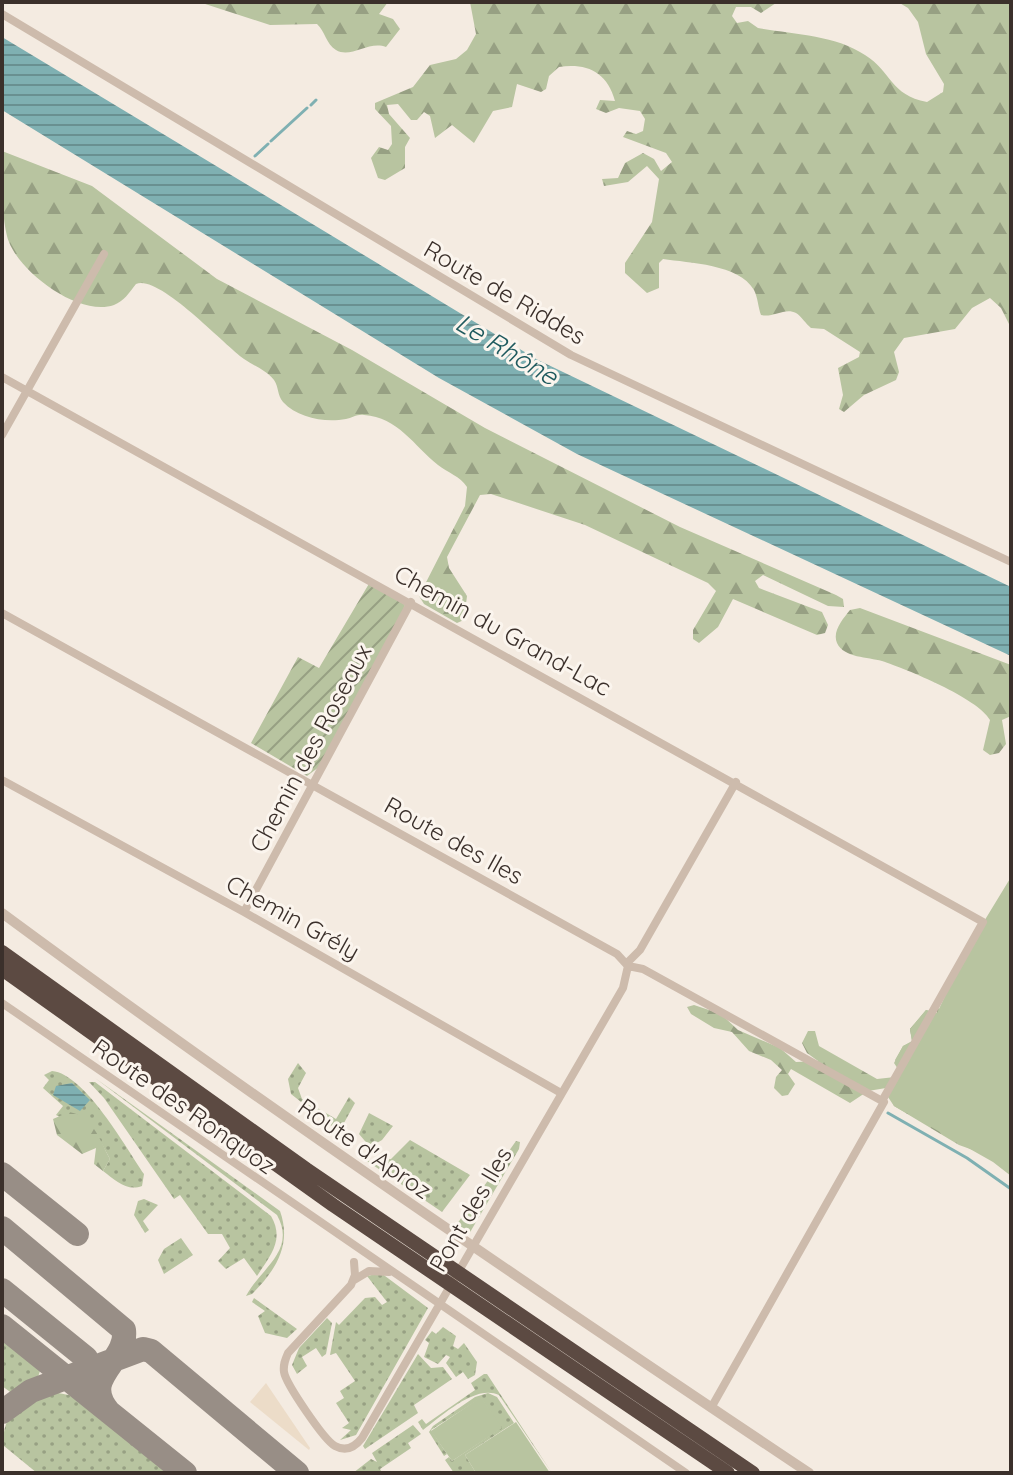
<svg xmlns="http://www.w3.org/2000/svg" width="1013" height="1475" viewBox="0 0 1013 1475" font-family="Quicksand,sans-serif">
	<defs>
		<pattern id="grass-dots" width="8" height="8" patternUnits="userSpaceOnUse" patternTransform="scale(2)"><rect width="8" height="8" fill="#b8c4a0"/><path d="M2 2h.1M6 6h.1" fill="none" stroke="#97a083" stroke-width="1.8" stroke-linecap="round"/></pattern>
		<pattern id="forest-firs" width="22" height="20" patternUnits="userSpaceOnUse" patternTransform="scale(2)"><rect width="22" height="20" fill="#b8c4a0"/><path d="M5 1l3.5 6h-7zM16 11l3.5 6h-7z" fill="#97a083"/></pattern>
		<pattern id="garden-furrows" width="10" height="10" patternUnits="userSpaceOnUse" patternTransform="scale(2)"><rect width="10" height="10" fill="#b8c4a0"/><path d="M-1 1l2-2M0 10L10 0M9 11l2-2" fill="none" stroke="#97a083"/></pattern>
		<pattern id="water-rules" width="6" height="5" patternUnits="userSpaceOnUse" patternTransform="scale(2)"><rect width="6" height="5" fill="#7fb0b2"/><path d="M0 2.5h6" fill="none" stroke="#699091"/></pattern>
	</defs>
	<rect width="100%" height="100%" fill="#f4ebe1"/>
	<path fill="url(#grass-dots)" d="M298,1063L306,1073L298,1088L302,1099L336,1119L349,1097L355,1103L339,1132L291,1094L288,1079Z
		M52,1071C85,1074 126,1148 144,1174L142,1186C127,1192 115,1180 103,1171L110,1159L98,1137L56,1115L63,1106L43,1088L49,1080L44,1075Z
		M95,1078L280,1211C292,1245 276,1270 252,1294L246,1296C260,1269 297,1251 277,1215Z
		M89,1082H95L271,1216C285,1240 270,1256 257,1276L244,1258L226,1269L218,1261L230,1248L222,1234H208L180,1195L174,1199L104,1098Z
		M369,1113L393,1126L382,1140L370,1147L359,1134Z
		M410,1140L470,1175L442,1212L367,1161L391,1159Z
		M516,1141L520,1142L519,1149L469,1234L457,1224Z
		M144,1199L158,1205L143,1221L149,1230L145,1233L134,1215L138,1201Z
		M181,1238L193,1255L164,1274L158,1260L164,1249Z
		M381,1273L428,1308L356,1435L340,1440L351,1430L342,1428L349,1423L336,1403L344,1398L340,1391L355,1381L336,1353L330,1355L336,1322L339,1325L365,1298L375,1297L382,1305L387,1302L367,1276Z
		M254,1298L297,1329L287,1338L265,1333L258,1316L265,1311L252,1302Z
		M327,1318L332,1323L326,1354L322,1357L316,1348L302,1357L307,1366L297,1374L292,1365L299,1348Z
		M443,1327L456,1336L453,1346L458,1349L464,1343L477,1362L475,1375L468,1379L463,1372L456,1377L446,1363L450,1357L446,1355L438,1364L424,1357L429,1343L425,1340L432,1331L436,1334Z
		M2,1334L41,1368L37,1380L13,1394L2,1386Z
		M418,1354L431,1368L443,1367L452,1379L414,1405L418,1413L365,1449L363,1446Z
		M484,1374H487L552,1473L499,1395C475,1384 442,1416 423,1430L418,1422L422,1419L426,1424L475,1390L471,1383Z
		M53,1392L79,1397L174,1473H37L4,1446C0,1413 24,1399 53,1392Z
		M488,1393L497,1397L514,1423L465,1455L476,1473H454L445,1460L449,1457L452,1461L501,1428L481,1398L431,1430L447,1454L444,1456L429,1432L433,1426L475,1397Z
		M413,1425L421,1434L408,1443L411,1448L380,1469L382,1473H353L371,1459L377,1462L372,1453Z"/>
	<path fill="url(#forest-firs)" d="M199,2H388L379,14L393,19L400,29L386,47C369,40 351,59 336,50C326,44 325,31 317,24L270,25Z
		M470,2H790L776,3L761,13L751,7H736L732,16L737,23L748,21L758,28C792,34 836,35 865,55C892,72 890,95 927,102L943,92L944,84L926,54L918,22L908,8L898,2H1011V328L1001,308L990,298L972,308L955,329L904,338L894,352L899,372L896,380L864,395L844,412L839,409L843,395L838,368L859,357L860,352L824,329L811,328C806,324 801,316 796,313C785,307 773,318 761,315C758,307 758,298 754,290C739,264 689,263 663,259L659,263V288L647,293L625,273V263L652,222L659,179L647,166L628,182L604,186L602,179L618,178L625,163L643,153L654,159L661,171L672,162L666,153L623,137L627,131L636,134L643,131L645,119L640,111L619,108L606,113L596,109L600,100L615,101C607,72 587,63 559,67L549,76L546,89L541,92L517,84L512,107L493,111L474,143L452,125L435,138L430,116L424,112L417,120H411L398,104L387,105L389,114L410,138L405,147V168L385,180L378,178L371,158L379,147L388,150L392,144L391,126L375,109V103L413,87L430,65L456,59L467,50L476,34Z
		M2,151L92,186L217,279L352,350L485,428L680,527L836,595L843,599L844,607L828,606L763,575L755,581L759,588L822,612L828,625L825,633L817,635L733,599L718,627L699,643L693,639V630L716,591L708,583L585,525L491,494L480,495L447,557L449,568L467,596L464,620L457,623L424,604L419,596L465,506L467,487C460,476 448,473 438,465C414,446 398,417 364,415C357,414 352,418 346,419C325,423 298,418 283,402C277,395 279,387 274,380C266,370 254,366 244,359C224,345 159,274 136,284C129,293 124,301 114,305C79,317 21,273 9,242C1,221 2,175 2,151Z
		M860,608L1011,665V716L1002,720L1006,744L999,753L990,755L983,750L990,720C978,698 906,669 882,661C868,657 844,658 837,643C832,631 843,619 850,610Z
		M936,1000L984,1154L959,1145L894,1106L886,1088L868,1091L850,1103L791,1069L788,1074L795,1084L788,1095L782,1096L774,1088L776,1077L782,1070L771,1060L749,1051L732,1032L714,1028L691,1014L687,1007L694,1005L721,1014L738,1030L780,1048L796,1062L818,1061L807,1053L802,1043L808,1031H815L819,1046L877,1079L895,1077L900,1072L894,1063L903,1046L912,1041L910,1029L926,1010L937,1013Z
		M69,1112C93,1116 99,1139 110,1159L103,1171L94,1164L96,1148L82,1154L57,1135L53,1119Z"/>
	<path fill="url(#garden-furrows)" d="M370,582L405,605L403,610L319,767L307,776L251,743L298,657L319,668Z"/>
	<path fill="#b8c4a0" d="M1011,877V1176L993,1162L894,1106L888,1097L900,1072L895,1060L903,1046L912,1042L910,1029L926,1010L937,1013L969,946Z
		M481,1397L502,1428L452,1461L431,1431Z
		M516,1422L550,1473H476L465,1455Z"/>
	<path fill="#ecdcc8" d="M266,1383L310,1448L309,1450L250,1402Z"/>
	<path fill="url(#water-rules)" d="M2,37L538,360L1011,587V656L577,454L439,378L2,110Z
		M72,1083L90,1100L80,1111L53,1095L56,1086Z"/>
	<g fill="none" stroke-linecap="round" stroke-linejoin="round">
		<path stroke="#7fb0b2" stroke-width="3" d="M311,105L316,100
			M271,141L307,108
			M255,156L268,144
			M888,1113L967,1158L1011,1189"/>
		<path stroke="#988e86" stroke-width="24" d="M2,1174L77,1234
			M2,1228L124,1330C128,1362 79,1377 109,1412
			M2,1290L86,1358
			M2,1326L185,1473
			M2,1412L31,1391L143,1349L151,1351L297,1473"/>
		<path stroke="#cdbbac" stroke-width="8" d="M2,14L571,355L1011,562
			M2,377L983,922L882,1101
			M2,435L104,254
			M2,613L617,954L628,966L643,969L884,1102L711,1408
			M2,780L244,912L561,1093
			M244,912L411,602
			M627,963L640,950L736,782
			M2,1003L686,1473
			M354,1262L355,1275L351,1285L288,1353C285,1360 283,1365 284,1372C286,1384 324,1440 335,1446C346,1452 355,1447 362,1438L623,988L628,966
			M354,1280L369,1271L389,1272"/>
		<path stroke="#cdbbac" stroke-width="10" d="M2,913C266,1108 537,1291 809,1473"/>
		<path stroke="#5c4a42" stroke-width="14" d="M2,952L306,1169L753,1473
			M2,969L333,1205L728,1473"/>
	</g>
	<g text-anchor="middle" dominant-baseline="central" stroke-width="6" stroke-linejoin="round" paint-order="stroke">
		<g font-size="24" fill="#3b302b" stroke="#fbf5ee">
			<text transform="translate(505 292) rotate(30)">Route de Riddes</text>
			<text transform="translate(503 630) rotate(29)">Chemin du Grand-Lac</text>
			<text transform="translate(310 748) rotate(-62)">Chemin des Roseaux</text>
			<text transform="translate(454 840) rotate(29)">Route des Iles</text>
			<text transform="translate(293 917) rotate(29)">Chemin Grély</text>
			<text transform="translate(184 1106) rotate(35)">Route des Ronquoz</text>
			<text transform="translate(365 1148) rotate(35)">Route d'Aproz</text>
			<text transform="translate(470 1209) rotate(-60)">Pont des Iles</text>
		</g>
		<g font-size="26" font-style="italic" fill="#1f5a5e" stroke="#fbf5ee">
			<text transform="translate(507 349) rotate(31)">Le Rhône</text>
		</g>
	</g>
	<rect width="1013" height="1475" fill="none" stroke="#3b302b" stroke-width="8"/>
</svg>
